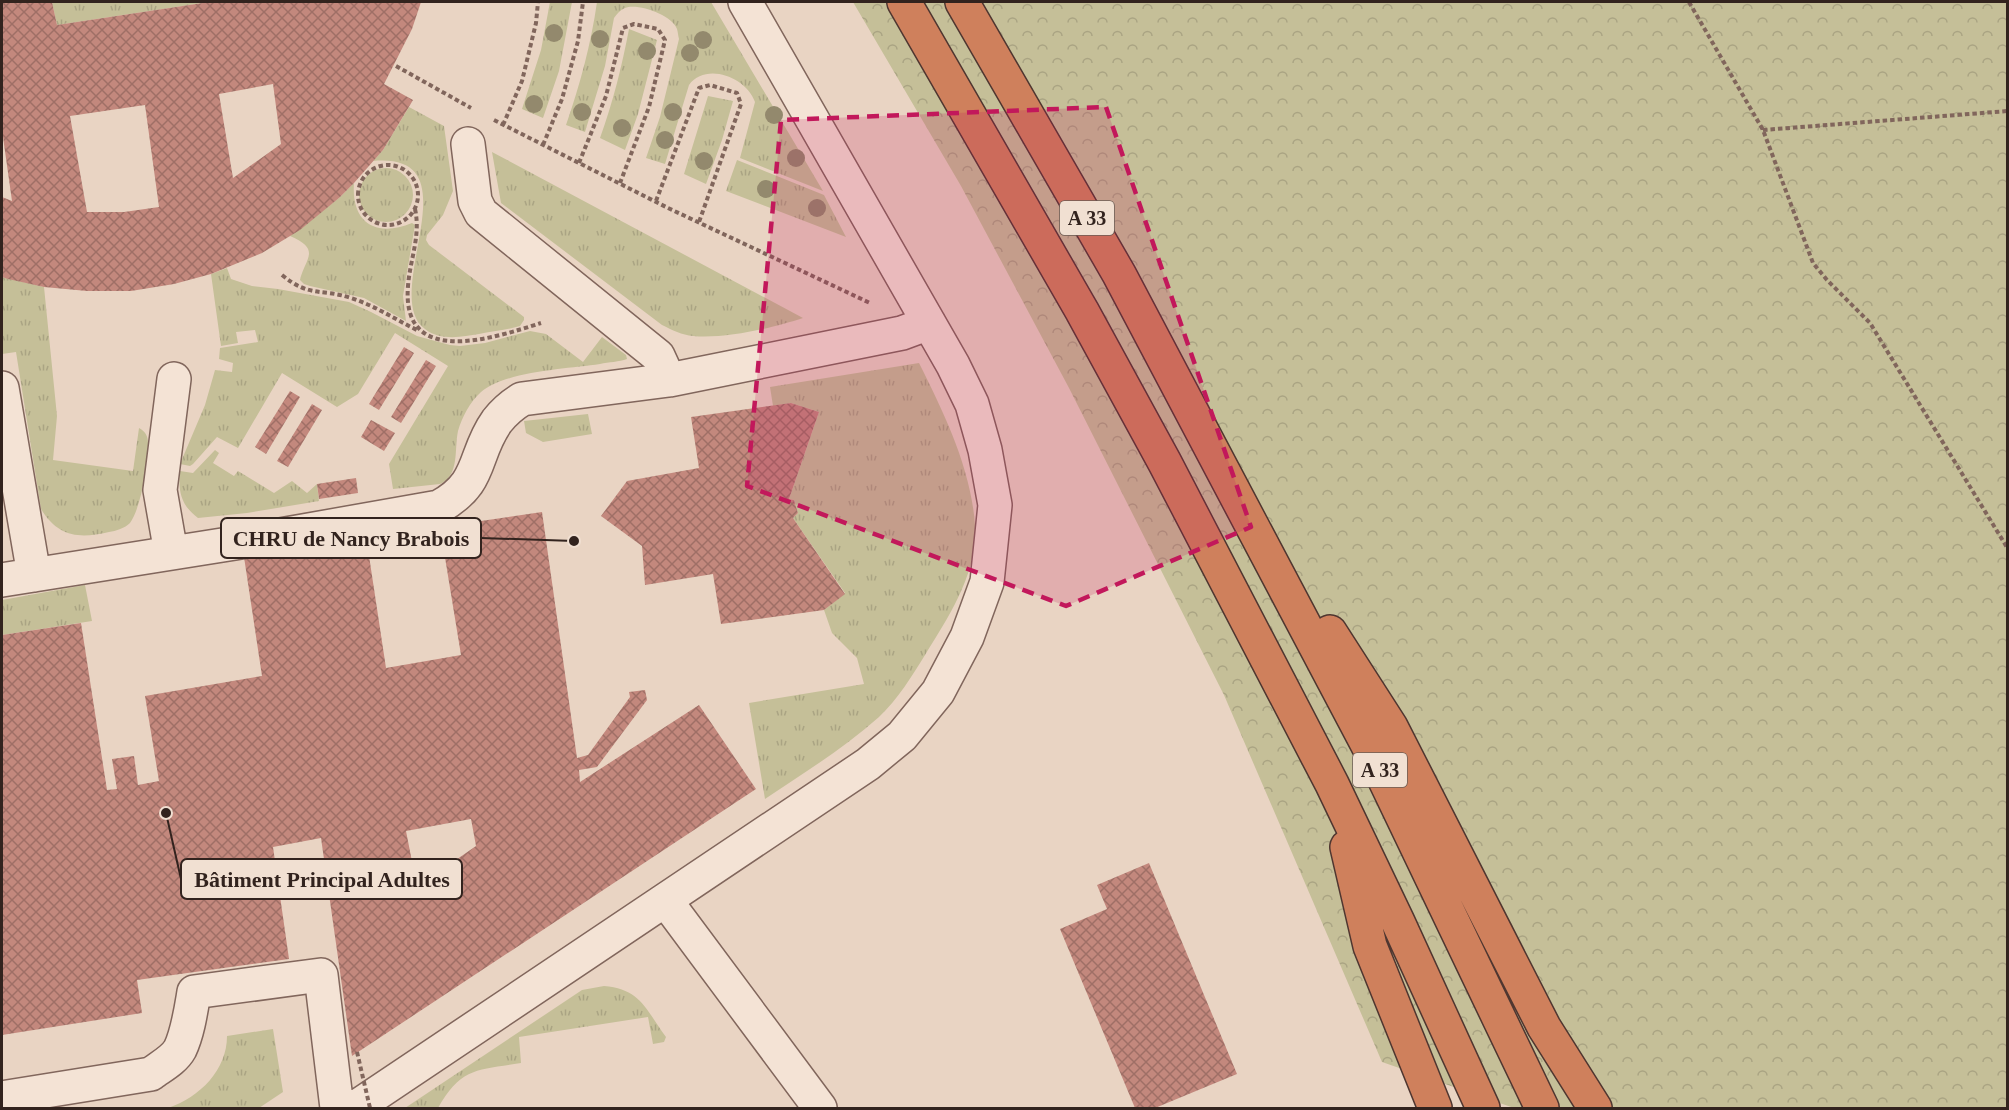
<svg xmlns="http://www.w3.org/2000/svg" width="2009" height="1110" viewBox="0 0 2009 1110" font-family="Georgia,serif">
	<defs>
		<pattern id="grass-tufts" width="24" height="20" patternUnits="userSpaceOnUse" patternTransform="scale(1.5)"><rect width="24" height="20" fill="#c5bf98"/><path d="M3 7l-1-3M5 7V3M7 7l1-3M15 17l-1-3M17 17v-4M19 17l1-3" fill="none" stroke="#aaa483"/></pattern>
		<pattern id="forest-crowns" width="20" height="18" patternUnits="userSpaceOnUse" patternTransform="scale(1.5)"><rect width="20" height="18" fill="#c5bf98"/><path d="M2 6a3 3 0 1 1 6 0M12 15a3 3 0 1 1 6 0" fill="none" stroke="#aaa483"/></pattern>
		<pattern id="building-cross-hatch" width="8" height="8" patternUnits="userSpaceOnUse" patternTransform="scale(1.5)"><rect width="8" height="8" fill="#c3887d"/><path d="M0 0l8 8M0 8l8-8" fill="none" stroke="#9f6f66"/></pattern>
	</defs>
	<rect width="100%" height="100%" fill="#e9d4c3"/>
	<path fill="url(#grass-tufts)" d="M52,2H209L57,25Z
		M550,2H572L559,71L543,118L522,109L541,50Z
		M597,2H711L823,191L740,158L755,102C746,77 706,62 689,85L665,164L646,158L660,117L679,39C678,36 678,32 677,29C672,15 638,3 625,8C620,10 617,14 614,18L605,66L585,132L566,125C580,85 591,44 597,2Z
		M629,29L657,40L638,114L625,150L600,138C613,102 622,66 629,29Z
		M708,96L733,101L722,140L706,184L684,174Z
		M409,107L444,126L453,191L443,215L427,235L426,240L429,245L524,317V320L520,326C507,330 492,331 479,334C462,337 440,341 425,329C378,295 478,152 373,161L383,150Z
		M492,152L803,318C773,328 725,339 693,336C682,335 672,330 662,325L501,203Z
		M737,160L824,195L846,237L726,191Z
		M359 195a27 27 0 1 1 54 0a27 27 0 1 1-54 0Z
		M354,183C351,223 376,238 412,223L415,225L403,296L406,321L364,298L310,286L304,284L300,280C305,258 322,250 290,236L339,198Z
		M227,268L231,279L252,286L278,289L349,302L371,312L417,336L450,345L460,346L485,343L530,331L546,334L583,362L602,337L626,355L627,359C619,362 609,362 600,364C567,369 506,371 481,392C470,402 462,417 458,431C454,450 460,475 440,484L393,489L389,464L448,366L395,333L358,394L337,407L282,373L238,448L217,437L193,464L190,466L180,464L205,405L215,370L232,372L233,363L219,359L220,348L258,342L255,330L236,332L238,343L221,346L211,274Z
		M2,277L44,287L57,416L53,460L133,471L139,428C145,431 148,436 148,443C149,461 141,508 130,523C125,528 116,531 109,532C79,539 58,537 41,509L16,352L2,354Z
		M919,363C944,413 971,468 975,525C978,573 949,616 925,655C912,676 898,699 879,717C844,748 804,773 765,799L749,703L864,684L857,658L832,633L824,610L845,593L793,518L798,513L794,500L789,499L819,412L791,403L773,406L770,387Z
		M588,414L592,434L543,442L526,433L524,421Z
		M215,450L219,453L213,463L234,476L238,471L274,493L292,481L307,493L317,484L319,501L247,513L198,518C181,505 178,492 180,471L193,473Z
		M85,585L92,621L2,635V600Z
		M604,986C641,989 646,1010 666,1037L664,1042L653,1044L648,1017L519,1037L521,1063C478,1070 461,1067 438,1108H405L582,990Z
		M273,1029L283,1092L259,1108H168C200,1097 227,1070 227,1036Z"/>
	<path fill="url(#forest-crowns)" d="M853,2H2007V1108H1514L1382,1062L1224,695L1069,388L961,186Z"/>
	<path fill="url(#building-cross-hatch)" fill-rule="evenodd" d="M2,2H52L57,25L209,2H421L412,29L384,84L413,100L383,150L354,183L339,198L300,230L262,253L211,274L174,284L131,291H87L44,287L8,279L2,277V197L12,201L2,130ZM273,84L281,144L233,178L219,94ZM145,105L159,207L124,212H87L70,116Z
		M404,347L414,353L379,410L369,404Z
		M426,360L436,366L401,423L391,417Z
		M290,391L300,397L266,454L255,447Z
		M791,403L819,412L789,499L794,500L798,513L793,518L845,594L824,610L721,624L713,574L645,585L642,546L601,516L627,481L699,468L691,417Z
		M312,404L322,410L288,467L277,461Z
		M371,420L395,433L384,451L361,437Z
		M356,478L358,493L319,499L317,484Z
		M542,512L577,758L588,755L630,697L629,692L645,690L647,700L597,767L579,770L580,782L699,705L756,789L352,1056L321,838L273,847L289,959L137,980L142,1013L2,1035V635L81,623L107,790L117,789L112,759L134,756L138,785L159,781L145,696L262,676L244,557L366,536L386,668L461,655L440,527ZM471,819L476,846L417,887L406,831Z
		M1149,863L1237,1074L1155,1108H1135L1060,929L1107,909L1097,885Z"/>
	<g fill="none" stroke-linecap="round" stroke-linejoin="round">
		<g stroke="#81665c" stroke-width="36">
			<path id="minor" d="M468,144L475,201L481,213L658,356L669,380
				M2,388L34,575
				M171,553L160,490L174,379
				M2,580L235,543L439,507C484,482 472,456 497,421C504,412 512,405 522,399L669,380L902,333L929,323
				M666,901L820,1108
				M2,1098L151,1074C160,1067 174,1060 180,1049C188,1032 191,1010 194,992L321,975L337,1108
				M355,1108L868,764L902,736L938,692L967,637L987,582L995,505L985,450L972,404L953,365L745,2"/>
		</g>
		<g stroke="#4f3630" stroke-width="36">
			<path id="highway" d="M904,2L1082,311L1165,463L1332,784L1398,922L1483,1108
				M962,2L1119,274L1372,753L1542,1108
				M1330,632L1391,727L1544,1027L1595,1108
				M1347,847L1370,946L1435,1108"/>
		</g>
		<path stroke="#81665c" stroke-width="4" stroke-dasharray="4.5 3" stroke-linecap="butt" d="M1689,2L1763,130L1813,263L1827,280L1870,323L2008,549
			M396,66L471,108
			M494,120L668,208L870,303
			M503,125L522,81L536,23L538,2
			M1763,130L2008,111
			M543,145L562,99L578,41L583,2
			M579,163L606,96L623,28L634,24L658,29L665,40L649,107L620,183
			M358 195a30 30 0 1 1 60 0a30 30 0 1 1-60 0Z
			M656,201L699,88L710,85L737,93L741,104L699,222
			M415,209C421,236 410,259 408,286C401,369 494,338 541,323
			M282,275C310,298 321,288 351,298C376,306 396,320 419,331"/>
		<use href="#minor" stroke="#f4e3d5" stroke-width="33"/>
		<use href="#highway" stroke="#cf805c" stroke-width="33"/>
		<path stroke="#81665c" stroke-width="4" stroke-dasharray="4.5 3" stroke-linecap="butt" d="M357,1052L370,1108"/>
	</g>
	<g fill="#93896d">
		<circle cx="554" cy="33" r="9"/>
		<circle cx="600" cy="39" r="9"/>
		<circle cx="703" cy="40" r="9"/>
		<circle cx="647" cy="51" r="9"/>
		<circle cx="690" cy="53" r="9"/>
		<circle cx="534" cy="104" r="9"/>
		<circle cx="582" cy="112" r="9"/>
		<circle cx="673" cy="112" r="9"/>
		<circle cx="774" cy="115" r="9"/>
		<circle cx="622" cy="128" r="9"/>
		<circle cx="665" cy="140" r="9"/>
		<circle cx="796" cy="158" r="9"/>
		<circle cx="704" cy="161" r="9"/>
		<circle cx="766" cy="189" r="9"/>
		<circle cx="817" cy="208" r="9"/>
	</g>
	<path fill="#c2185b" fill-opacity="0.2" stroke="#c2185b" stroke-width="4.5" stroke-dasharray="12 8" stroke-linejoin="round" d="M1106,107L1251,527L1066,606L747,486L781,120Z"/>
	<g text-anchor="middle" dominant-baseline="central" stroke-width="4.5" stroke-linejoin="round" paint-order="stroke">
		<g fill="#f1e0d2" stroke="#6b5c54" stroke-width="1.5">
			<rect x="1060" y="201" width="54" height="34" rx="4.5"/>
			<rect x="1353" y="753" width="54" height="34" rx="4.5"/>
		</g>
		<g font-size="20" font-weight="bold" fill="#32231e">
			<text x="1087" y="218">A 33</text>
			<text x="1380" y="770">A 33</text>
		</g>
	</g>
	<path fill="none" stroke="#32231e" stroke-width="2" d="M574 541L481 538M166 813L181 879"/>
	<g fill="#32231e" stroke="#f1e0d2" stroke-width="2">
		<circle cx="574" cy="541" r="6"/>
		<circle cx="166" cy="813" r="6"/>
	</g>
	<g fill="#f1e0d2" stroke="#32231e" stroke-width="2">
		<rect x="221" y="518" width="260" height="40" rx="6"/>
		<rect x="181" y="859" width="281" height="40" rx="6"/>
	</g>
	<g font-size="22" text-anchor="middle" font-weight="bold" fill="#32231e">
		<text x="351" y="546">CHRU de Nancy Brabois</text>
		<text x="322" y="887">Bâtiment Principal Adultes</text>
	</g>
	<rect width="2009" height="1110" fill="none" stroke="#32231e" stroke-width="6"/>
</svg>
